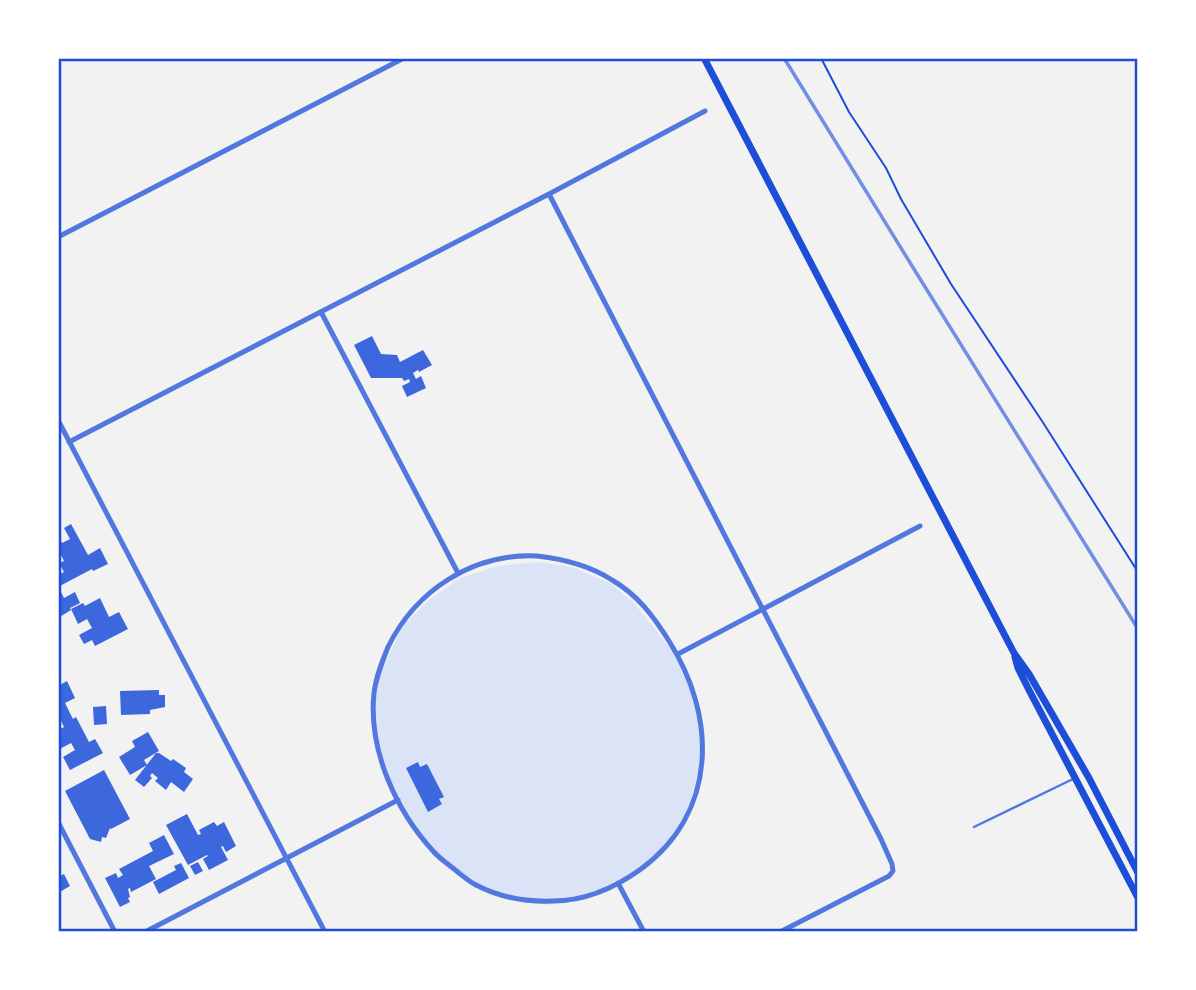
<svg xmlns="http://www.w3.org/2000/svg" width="1196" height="990" viewBox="0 0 1196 990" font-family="'Nunito Sans',sans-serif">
	<rect width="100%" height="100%" fill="#f2f2f2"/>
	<path fill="#dbe4f7" d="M538,562L572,567L610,583L634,603L679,659L693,697L702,740L697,778L685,821L656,857L619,885L586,898L551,905L514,900L474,887L434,853L406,812L387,774L375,731L374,690L384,665L403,626L429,600L460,578L498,566Z"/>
	<path fill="#3d67dc" d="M372,336L381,354L397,355L400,362L423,350L432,365L419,372L418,370L413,373L416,379L421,376L426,388L407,397L402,386L410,382L409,379L404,381L402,378H371L354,345Z
		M71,524L88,555L100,548L108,564L93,571L92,569L58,587V570L60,574L64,572L59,563L64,561L58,549V534L62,543L70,539L64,528Z
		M61,592L64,598L75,592L80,603L70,608L71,610L58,618V594Z
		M100,598L109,617L119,612L128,629L95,646L92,640L84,644L79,635L92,628L87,619L78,624L71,609L83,603L85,606Z
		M67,681L75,698L65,703L73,719L76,717L89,742L95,739L103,753L70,770L63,757L75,750L71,743L58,750V730L64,727L58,715V686Z
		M159,690V695H165V707L150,710V714L121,715L120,691Z
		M106,706L107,724L94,725L93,707Z
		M148,732L159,751L144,760L147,765L130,775L119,757L135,747L132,741Z
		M156,753H159L171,761L173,759L186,768L184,772L193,779L184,792L171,782L166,790L155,781L158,778L152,773L150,776L152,778L144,787L135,780Z
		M418,762L420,767L427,764L444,797L439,799L442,804L428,812L406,768Z
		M104,770L130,819L111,829L110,828L106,838L102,837L101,842L90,839L65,791Z
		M187,814L198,835L201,834L199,830L214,822L217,826L224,822L236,846L226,852L223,846L221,847L228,860L209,870L203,859L208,856L207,855L188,865L166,825Z
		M164,835L174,854L149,866L156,879L131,892L130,888L128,889L130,897L128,898L130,902L120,907L105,878L116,873L118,878L123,875L119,869L153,851L149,843Z
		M198,862L203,871L195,875L190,866Z
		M181,863L189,878L159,894L153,882L176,870L174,866Z
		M64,874L70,886L58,893V877Z"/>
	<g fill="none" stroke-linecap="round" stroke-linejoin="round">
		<path stroke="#1d4ed8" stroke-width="2" d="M821,58L849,112L886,168L901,199L951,284L1042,421L1138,572"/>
		<path stroke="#5277de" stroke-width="2.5" d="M974,827L1075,778"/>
		<path stroke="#5277de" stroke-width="5" d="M549,194L881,839L892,864L893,871L889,876L780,932
			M58,237L404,58
			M321,312L458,573
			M58,420L325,932
			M69,442L549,194L705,111
			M537,556C564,559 589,565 612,580C638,595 654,617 669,641C717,717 718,812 641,869C616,887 585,901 553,901C527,902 499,897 476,885C470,882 464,877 459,873C451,866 441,860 434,852C396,811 368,750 374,693C376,677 382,662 388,647C416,590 473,553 537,556Z
			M678,654L920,526
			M58,822L115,932
			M618,883L644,932
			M145,932L398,800"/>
		<path stroke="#1d4ed8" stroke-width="7" d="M704,58L1014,653L1029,674L1089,778L1138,873
			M1015,657L1018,668L1029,690L1138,898"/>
		<path stroke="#7290e2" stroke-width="3.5" d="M784,58L917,274L1138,629"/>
	</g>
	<rect width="1196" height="990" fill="none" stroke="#ffffff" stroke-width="119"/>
	<rect x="60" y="60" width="1076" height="870" fill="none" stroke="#1d4ed8" stroke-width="2.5"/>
</svg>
